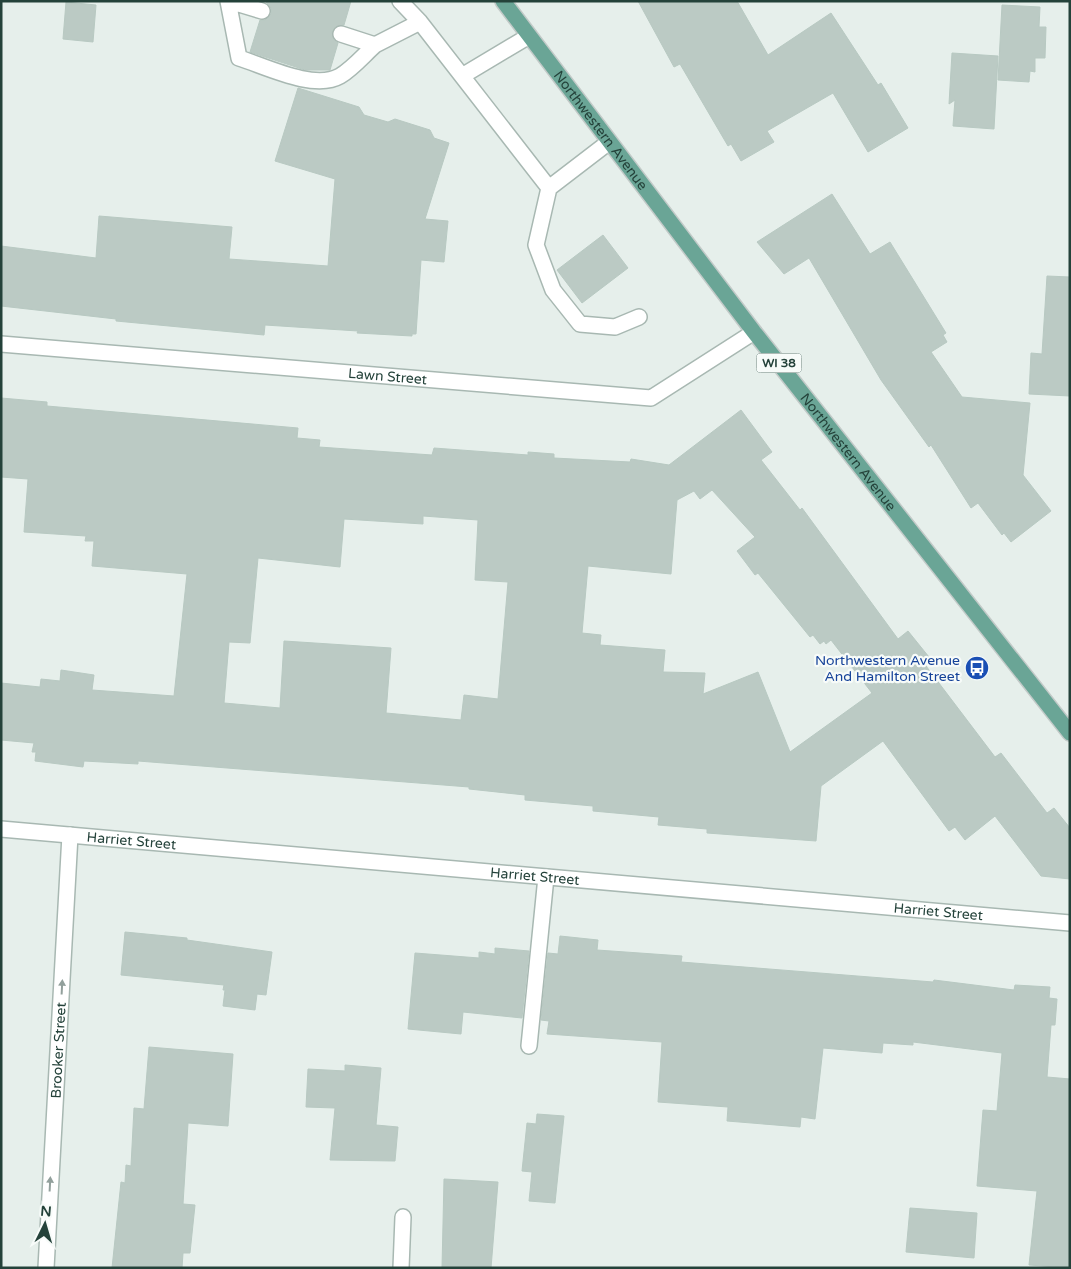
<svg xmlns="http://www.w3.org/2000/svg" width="1071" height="1269" viewBox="0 0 1071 1269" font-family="'Varela Round',sans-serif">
	<rect width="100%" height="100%" fill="#e6efeb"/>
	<path fill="#bbcac4" stroke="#b8c9c2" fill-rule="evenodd" d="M265,1H351L344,25L335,27L332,32L334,40L338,43L330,70H305L250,52L260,20H265L271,14V8Z
		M638,1H737L768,55L831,13L878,85L881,83L908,128L868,152L833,93L767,131L774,142L741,161L731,144L728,146L680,64L674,67Z
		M66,2L96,5L93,42L63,39Z
		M1002,5L1040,7L1039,27H1046L1045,58H1035V72L1030,71L1029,82L998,80Z
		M952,53L998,56L994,129L953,126L955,100L949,104Z
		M298,88L359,107L364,115L388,122L395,119L430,130L434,138L449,143L425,219L448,221L444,262L421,260L416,334H412V336L357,333L358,331L265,325L264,335L116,321V319L1,306V246L96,258L99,216L232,227L229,259L328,266L335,179L275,161Z
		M832,194L870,254L890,242L946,333L943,335L947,342L931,352L962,397L1030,403L1023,475L1051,511L1011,542L1004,533L1002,535L978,503L971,508L931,445L929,447L881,380L809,258L784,274L757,242Z
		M603,235L628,268L582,303L557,270Z
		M1047,276L1070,277V396L1029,394L1031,353L1042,354Z
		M1,398L47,402V406L298,428L297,438L320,440L319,447L432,455L434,448L528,455V452L554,454V458L630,462L631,459L669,465L741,410L772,452L761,460L800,510L802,508L898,639L908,631L929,657L923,662L995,757L1001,753L1047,813L1054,808L1070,828V879L1041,876L995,816L965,840L955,827L949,831L883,741L821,786L816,841L707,833V829L658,825L659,817L593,811V806L525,800V795L469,789V787L138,761V764L84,761L83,767L35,761L36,752H32L34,743L1,740V683L40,687L41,679L60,681L61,670L94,675L92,690L174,696L187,574L92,566L94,541H85L86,536L24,532L28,479L1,477ZM712,490L755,537L737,551L755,575L758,573L810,637L813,635L820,644L824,641L826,644L831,640L872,693L790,752L758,672L703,694L705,673L663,672L665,650L600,645L601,635L582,633L588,566L671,574L677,500L694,491L700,499ZM423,516L478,520L475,580L508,582L498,699L464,695L461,720L386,713L391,648L284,641L280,708L224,703L229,642L250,643L258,558L340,567L344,519L423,524Z
		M125,932L187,938V940L272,952L266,995L257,994L255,1010L223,1006L225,990H223L224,985L121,975Z
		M560,936L598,940L597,950L682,956L681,962L933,982L934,980L1014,990L1015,985L1050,987L1049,998L1057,999L1055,1025H1051L1047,1077L1070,1079V1268L1029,1265L1037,1191L977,1186L983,1110L997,1111L1002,1053L913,1042V1045L883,1043L882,1053L823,1048L815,1119L801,1117L800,1127L727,1121L728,1107L658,1102L662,1042L547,1034L549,1021L541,1020L548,953L558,954Z
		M495,948L529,951L522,1018L463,1012L461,1034L408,1029L415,953L479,958V952L495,954Z
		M149,1047L233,1054L228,1126L188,1123L183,1204L195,1205L190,1253H183L182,1268H112L121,1182L125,1183L126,1165L131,1166L134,1108L144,1109Z
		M345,1065L381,1068L376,1125L398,1127L395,1161L330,1160L335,1108L306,1107L308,1069L345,1071Z
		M537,1114L564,1116L555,1203L529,1201L532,1172L522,1171L527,1123L536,1124Z
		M444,1179L498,1182L491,1268H442Z
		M910,1208L977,1213L974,1258L906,1252Z"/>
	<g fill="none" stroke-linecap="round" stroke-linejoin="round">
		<g stroke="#a8b8b2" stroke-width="18">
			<path id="lane" d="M228,1L239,58C265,66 314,91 340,76C352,69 364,55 375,45L341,34
				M229,1L262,11
				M400,1L420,22L549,188L609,142
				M375,45L420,22
				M462,76L529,36
				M549,188L536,245L553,290L580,324L615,327L639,317
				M529,1046L546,877
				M401,1268L403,1217"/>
		</g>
		<g stroke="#a8b8b2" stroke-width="18">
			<g id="street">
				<path id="s1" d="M1,344L651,398L754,332"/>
				<path id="s2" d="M1,829L1070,923"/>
				<path id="s3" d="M46,1268L70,835"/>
			</g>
		</g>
		<g stroke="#c2cac8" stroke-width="18">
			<g id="primary">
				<path id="s4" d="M503,1L754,332L1070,733"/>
			</g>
		</g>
		<use href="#lane" stroke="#fff" stroke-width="15"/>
		<use href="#street" stroke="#fff" stroke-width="15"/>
		<use href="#primary" stroke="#6aa596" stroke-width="15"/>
	</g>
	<defs><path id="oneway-solid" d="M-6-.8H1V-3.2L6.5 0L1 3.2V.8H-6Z" transform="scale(1.25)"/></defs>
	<g fill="#92a09c">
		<use href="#oneway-solid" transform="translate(62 987) rotate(-87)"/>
		<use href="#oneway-solid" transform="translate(50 1184) rotate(-87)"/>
	</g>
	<defs>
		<g id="bus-disc" transform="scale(1.25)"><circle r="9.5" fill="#1a4fb4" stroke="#f7fbf9"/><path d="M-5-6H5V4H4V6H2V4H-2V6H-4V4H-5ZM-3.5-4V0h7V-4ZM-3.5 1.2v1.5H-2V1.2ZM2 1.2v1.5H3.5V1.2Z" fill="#fff"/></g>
	</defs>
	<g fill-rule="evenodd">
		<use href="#bus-disc" x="977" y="668"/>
	</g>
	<g text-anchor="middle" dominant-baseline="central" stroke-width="4.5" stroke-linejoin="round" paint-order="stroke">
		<rect fill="#f7fbf9" stroke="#637a73" stroke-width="1" x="756.5" y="353.5" width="45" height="19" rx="4"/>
		<g font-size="12" font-weight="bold" fill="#24423a">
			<text x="779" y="363">WI 38</text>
		</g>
		<g font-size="14" fill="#24423a" stroke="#f7fbf9">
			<text stroke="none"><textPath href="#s4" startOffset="162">Northwestern Avenue</textPath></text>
			<text stroke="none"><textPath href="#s1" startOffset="388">Lawn Street</textPath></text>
			<text stroke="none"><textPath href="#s4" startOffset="568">Northwestern Avenue</textPath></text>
			<text stroke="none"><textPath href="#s2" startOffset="131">Harriet Street</textPath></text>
			<text stroke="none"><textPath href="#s2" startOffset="536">Harriet Street</textPath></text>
			<text stroke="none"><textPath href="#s2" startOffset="941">Harriet Street</textPath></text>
			<text stroke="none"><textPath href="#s3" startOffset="218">Brooker Street</textPath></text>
		</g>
		<g font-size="14" fill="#164399" stroke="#f7fbf9" text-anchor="end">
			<text x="960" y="660">Northwestern Avenue<tspan x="960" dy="16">And Hamilton Street</tspan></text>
		</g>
	</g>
	<rect width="1071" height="1269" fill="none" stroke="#24423a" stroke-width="5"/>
	<g transform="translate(45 1224) rotate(5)" stroke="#f7fbf9" stroke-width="4" paint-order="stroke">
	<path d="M0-4L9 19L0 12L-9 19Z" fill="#24423a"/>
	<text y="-8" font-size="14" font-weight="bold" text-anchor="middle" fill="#24423a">N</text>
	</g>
</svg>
